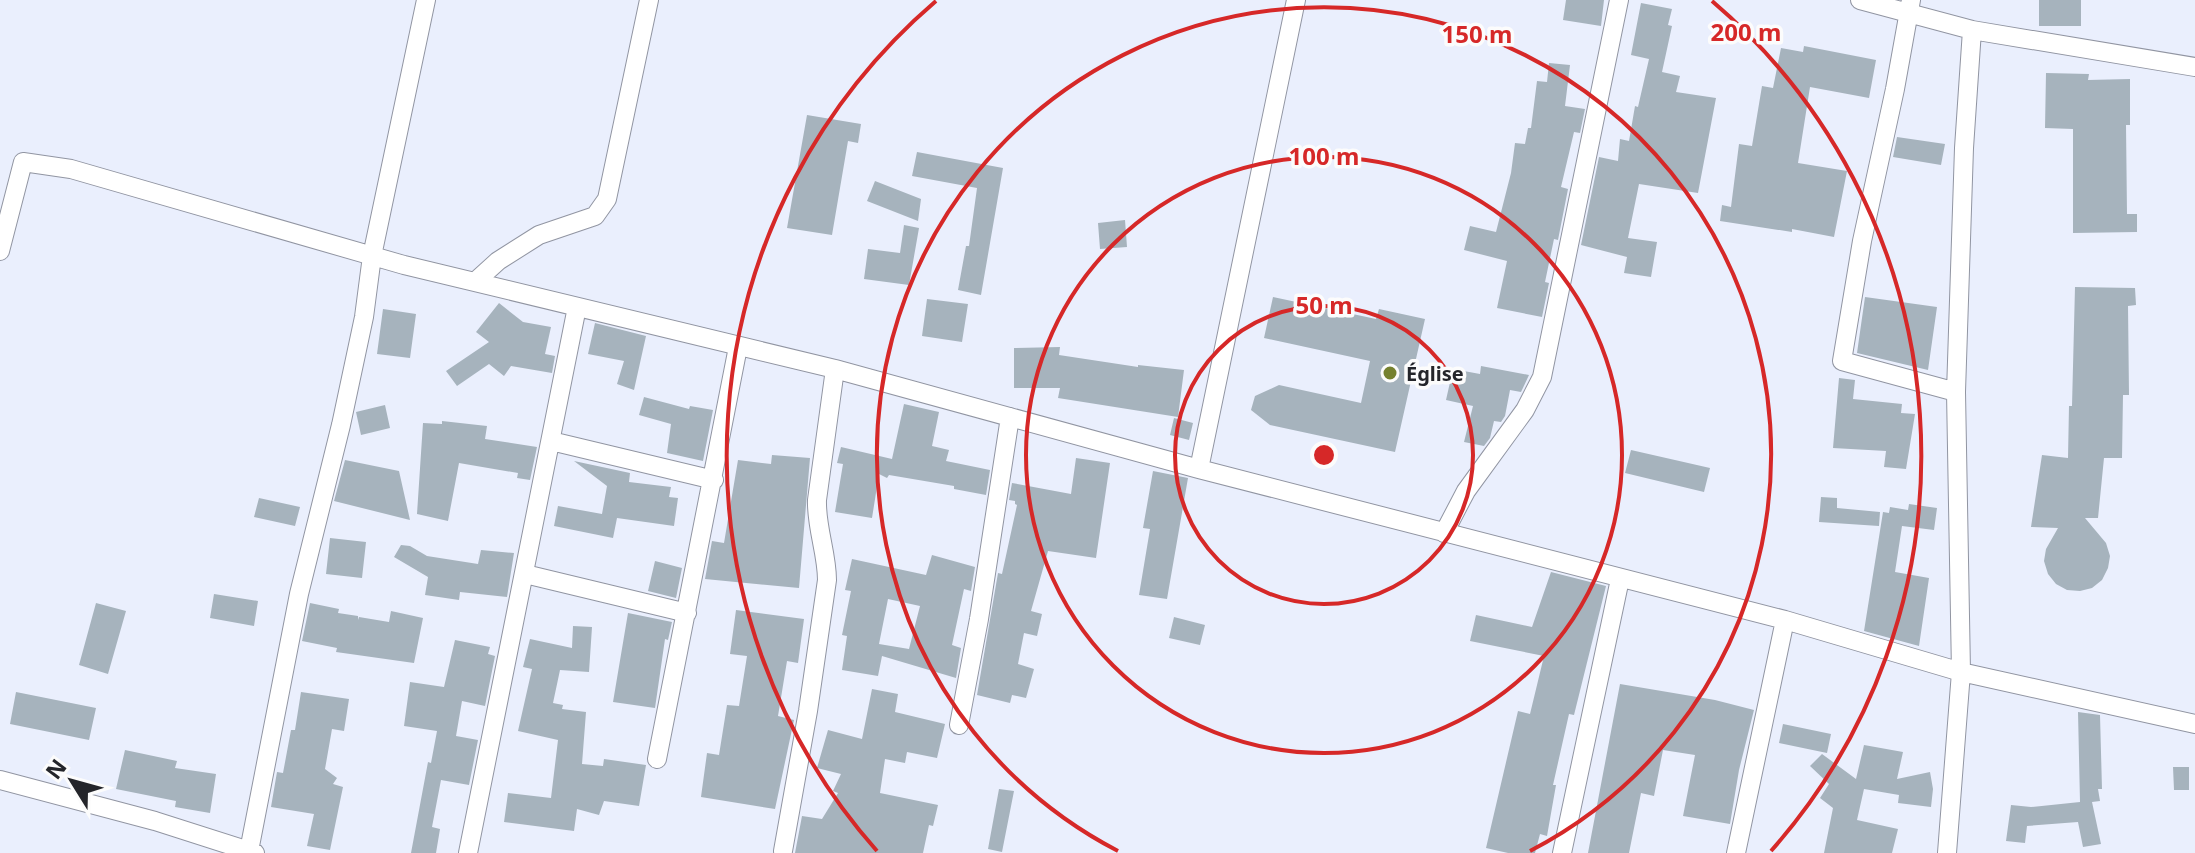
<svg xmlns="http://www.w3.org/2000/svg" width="2195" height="853" viewBox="0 0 2195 853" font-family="'Noto Sans',sans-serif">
	<rect width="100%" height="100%" fill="#eaeffd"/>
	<path fill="#a6b3bd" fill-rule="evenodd" d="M1566,0H1604L1601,26L1563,20Z
		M2039,0H2081V26H2039Z
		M1641,3L1672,9L1668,25L1672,26L1662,72L1680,76L1676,92L1716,98L1698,193L1639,184L1628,238L1657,242L1651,277L1624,273L1627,257L1581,245L1599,157L1618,161L1620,139L1629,141L1635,106L1638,107L1649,59L1631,55Z
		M1804,46L1876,60L1869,98L1810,87L1798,163L1847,171L1834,237L1792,229V232L1720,221L1722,205L1731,207L1739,144L1752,146L1762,86L1773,88L1781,48L1803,52Z
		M1549,63L1570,65L1565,106L1585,109L1580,133L1574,132L1561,187L1568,189L1558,240L1554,239L1545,282L1549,283L1542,317L1497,308L1507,261L1464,250L1470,226L1496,232L1511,173L1515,143L1525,144L1528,128H1531L1537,81L1547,82Z
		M2046,73L2089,74L2088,80L2130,79V125H2126L2127,214H2137V232L2073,233V129L2045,128Z
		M807,115L861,124L858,143L848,141L832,235L787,228Z
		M1897,137L1945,144L1941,165L1893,157Z
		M917,152L1003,168L981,295L958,290L966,246H969L977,188L912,176Z
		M875,181L921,199L918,221L867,201Z
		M1125,220L1127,247L1100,249L1098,223Z
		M904,225L919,228L909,285L864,279L868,249L900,253Z
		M2075,287L2135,288L2136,305L2128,306L2129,395H2123L2122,458H2104L2098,518H2085L2106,543L2110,556L2108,568L2102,580L2092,588L2080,591L2067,590L2056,584L2048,574L2044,561L2046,549L2058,528L2031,527L2042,455L2068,458L2069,406H2072Z
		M1273,297L1376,319L1379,309L1425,319L1395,452L1270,425L1251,410L1255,396L1279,385L1361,403L1370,361L1264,338Z
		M1865,297L1937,307L1928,370L1857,353Z
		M927,299L968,304L962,342L922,336Z
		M499,303L523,322L551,327L545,354L555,356L552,373L511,366L504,376L489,364L457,386L446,371L489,342L476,332Z
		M383,309L416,314L410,358L377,354Z
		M595,323L646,336L634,390L617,384L624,361L588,354Z
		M1060,347L1059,355L1138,367V365L1184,370L1178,417L1058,398L1060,388H1014V348Z
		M1481,366L1529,375L1521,392L1510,390L1505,416L1501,422L1494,421L1490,438L1484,446L1464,442L1473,406L1446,400L1453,369L1480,374Z
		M1839,378L1855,380L1853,399L1902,404L1901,413L1915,414L1906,469L1884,467L1886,451L1833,448Z
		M644,397L689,409L690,406L713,410L703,461L667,453L671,424L639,415Z
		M904,404L939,412L932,446L949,450L946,461L990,470L986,495L954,489V486L889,475L887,478L879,474L872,518L835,512L843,464L837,463L841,447L892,459Z
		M385,405L390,428L361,435L356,412Z
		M1174,418L1193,423L1189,440L1170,435Z
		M442,421L487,426L485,439L537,447L530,480L517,478L518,473L459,463L448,521L417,514L423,423L442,424Z
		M1631,450L1710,468L1704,492L1625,473Z
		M772,455L810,458L799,588L705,579L712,541L724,543L738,460L771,464Z
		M1076,458L1110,463L1096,558L1048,551L1031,611L1042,614L1037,636L1024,633L1018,664L1034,669L1026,698L1012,695L1010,703L977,695L998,573L1002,574L1017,505L1015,504V501L1009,500L1012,483L1071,494Z
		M345,460L399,471L410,520L334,501Z
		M574,461L630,473L629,482L671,487L669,497L678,498L674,526L617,518L613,538L554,526L558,506L602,514L607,486Z
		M1153,471L1188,478L1167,599L1139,595L1150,529L1143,528Z
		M1821,497L1837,498V508L1880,512L1879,526L1819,522Z
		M259,498L300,507L295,526L254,517Z
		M1909,504L1937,508L1934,530L1902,526L1895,572L1929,578L1919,646L1864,631L1883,512L1889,513L1890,507L1908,510Z
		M330,538L366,542L362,578L326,574Z
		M401,545L410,546L427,556L478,564L481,550L514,553L507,597L460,592L459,600L425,595L428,577L394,557Z
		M932,555L975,567L971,591L964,589L952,645L961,648L956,678L882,656L878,676L842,670L847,636L842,635L851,591L845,590L852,559L926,575ZM888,599L920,606L909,649L879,644Z
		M655,561L682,568L676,598L648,591Z
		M1551,572L1606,586L1574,715L1569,714L1553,785H1556L1547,836L1540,834L1535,853H1508L1486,848L1518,711L1530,714L1544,656L1470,641L1476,615L1532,627Z
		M214,594L258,601L254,626L210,618Z
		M96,603L126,611L108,674L79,665Z
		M310,603L339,609L338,613L358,616V620L359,617L389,622L391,611L423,618L414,663L336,652L337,648L302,641Z
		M736,610L804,619L798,663L787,661L778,716L794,720L775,809L701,797L707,753L719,755L727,705L739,706L747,656L730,654Z
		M628,613L672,622L668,640L665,639L655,708L613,702Z
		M1174,617L1205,625L1200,645L1169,638Z
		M573,626L592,627L589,672L560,670L553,703L563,705L562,709L586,712L582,764L603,766L604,759L646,765L639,806L604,801L599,815L577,809L574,831L504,822L508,793L551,798L558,740L518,731L532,669L523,667L530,639L572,648Z
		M455,640L490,647L488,654L495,656L485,706L462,701L456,736L478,740L469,785L441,780L432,827L440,829L436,853H411L428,762L431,763L437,731L404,726L410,682L444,687Z
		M1620,684L1715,700L1754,710L1739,770L1730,824L1683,816L1695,755L1663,750L1654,796L1641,793L1629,853H1588Z
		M872,689L898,694L895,712L945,724L937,758L907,752L905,763L885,759L880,793L938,805L933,826L929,825L923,853H795L802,816L822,819L838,793L833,791L841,774L817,768L828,730L862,739Z
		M16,692L96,708L89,740L10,724Z
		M301,692L349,699L344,731L332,729L325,769L337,778L333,784L343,787L330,850L307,846L314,814L271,807L277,772L283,773L291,730H295Z
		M2078,712L2100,715L2102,789H2098L2100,801L2092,802L2101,844L2083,847L2078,822L2027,826L2025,843L2006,841L2011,805L2031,807L2080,802Z
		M1783,724L1831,734L1827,753L1779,743Z
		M1864,745L1903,752L1897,779L1930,772L1933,789L1931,807L1898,803L1899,795L1864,789L1857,820L1898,829L1892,853H1824L1833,808L1820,798L1829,784L1810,766L1822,754L1856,779Z
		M125,750L177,761L175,768L216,774L210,813L175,807L176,801L116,789Z
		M2173,767H2189V790H2174Z
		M999,789L1014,791L1002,852L988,849Z"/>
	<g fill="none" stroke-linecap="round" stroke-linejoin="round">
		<g stroke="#9195a2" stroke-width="20">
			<path id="minor" d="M1860,0L1972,30L2195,67
				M1911,0L1895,89L1862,241L1842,361L1956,392
				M0,251L23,162L71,169L404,265L835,369L1199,469L1785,620L1961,672L2195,724
				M476,281L498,261L539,235L595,216L607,199L649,0
				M551,441L714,480
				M1199,469L1296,0
				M1444,533L1466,491L1525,410L1542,377L1619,0
				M525,574L687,613
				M959,725L979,619L1010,417
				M657,759L738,347
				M0,780L155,821L255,853
				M249,851L299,594L341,425L364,317L372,256L426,0
				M783,851L808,711L827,580C827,553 816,527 817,500L835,369
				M468,853L577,307
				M1562,853L1620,579
				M1736,853L1785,620
				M1947,853L1961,672L1956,392L1964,148L1972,30"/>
		</g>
		<use href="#minor" stroke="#fff" stroke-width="18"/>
	</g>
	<g fill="none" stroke="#d62828" stroke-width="4">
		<circle cx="1324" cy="455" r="149"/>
		<circle cx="1324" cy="455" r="298"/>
		<path d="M1118 851A447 447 0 1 1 1530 851"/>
		<path d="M877 851A597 597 0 0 1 936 1M1712 1A597 597 0 0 1 1771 851"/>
	</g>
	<circle fill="#75812f" stroke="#fcfcfc" stroke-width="3" cx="1390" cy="373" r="8"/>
	<g text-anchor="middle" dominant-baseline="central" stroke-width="7" stroke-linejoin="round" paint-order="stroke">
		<g font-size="20" font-weight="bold" fill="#24252a" stroke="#fcfcfc" text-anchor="start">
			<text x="1406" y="373">Église</text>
		</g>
	</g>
	<circle cx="1324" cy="455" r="12" fill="#d62828" stroke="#fcfcfc" stroke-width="4"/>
	<g font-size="24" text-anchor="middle" font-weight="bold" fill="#d62828" stroke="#fcfcfc" stroke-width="7" stroke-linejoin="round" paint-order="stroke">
		<text x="1746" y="41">200 m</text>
		<text x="1477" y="43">150 m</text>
		<text x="1324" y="165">100 m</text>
		<text x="1324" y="314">50 m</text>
	</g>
	<g transform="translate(72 781) rotate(307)" stroke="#fcfcfc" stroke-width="6" paint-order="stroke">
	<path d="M0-6L14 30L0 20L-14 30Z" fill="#24252a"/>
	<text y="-12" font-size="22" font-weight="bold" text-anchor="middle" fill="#24252a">N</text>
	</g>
</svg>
